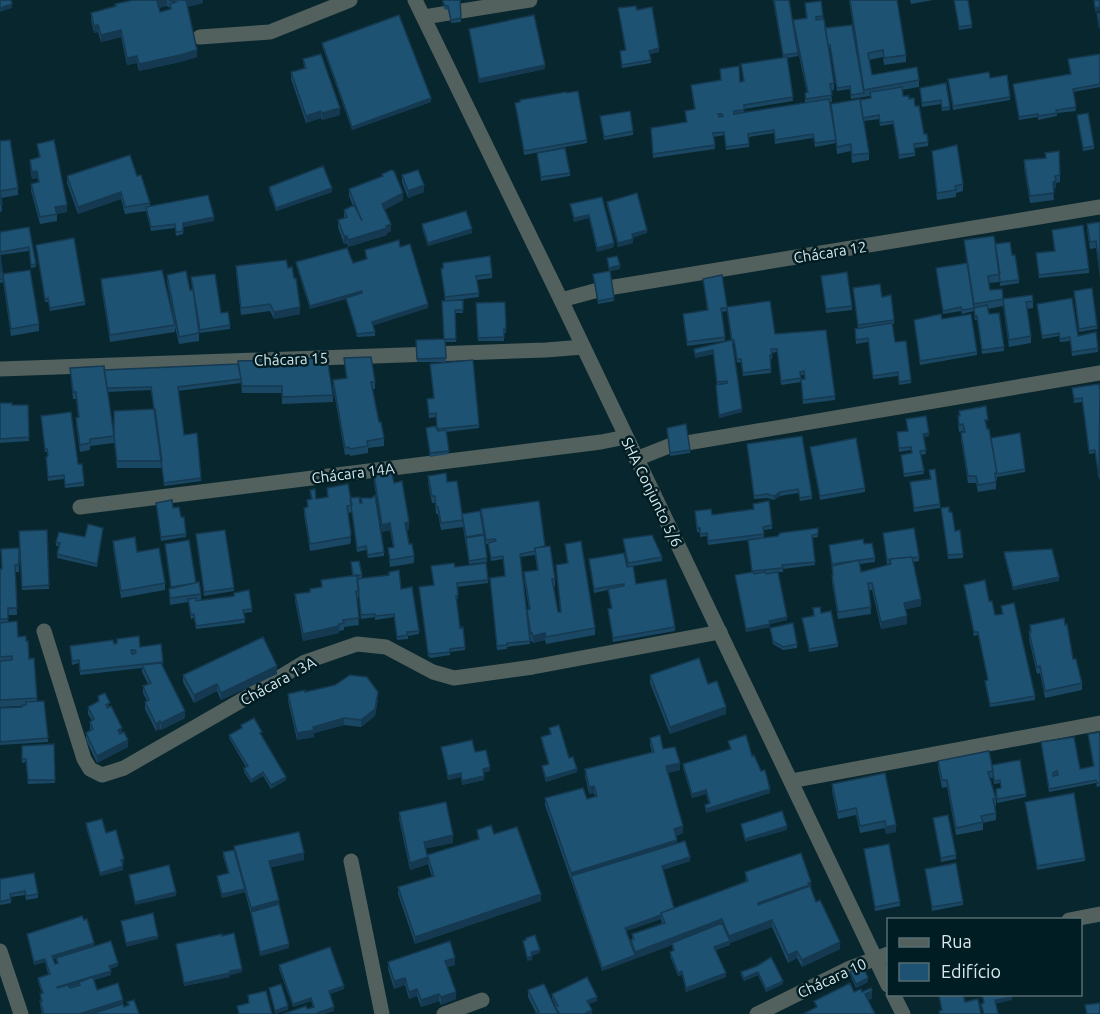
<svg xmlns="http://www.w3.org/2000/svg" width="1100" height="1014" viewBox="0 0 1100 1014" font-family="Ubuntu,sans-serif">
	<rect width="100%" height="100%" fill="#08262d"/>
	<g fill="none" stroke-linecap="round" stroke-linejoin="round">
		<path stroke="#52605e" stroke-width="15" d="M424,17L530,0
			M200,37L270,32L350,0
			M561,300L602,289L1100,207
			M0,369L546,350L583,347
			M636,459L669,446L1100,373
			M80,507L601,442L626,437
			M44,631L84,759L90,769L102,775L124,768L244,699L305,662L357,644L386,647L433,672L454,678L533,667L720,632
			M791,781L1100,723
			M351,861L382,1014
			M1069,920L1100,914
			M0,951L21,1014
			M444,1014L482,1000
			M757,1014L850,968L888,954"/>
		<path stroke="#52605e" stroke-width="15" d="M415,0L561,300L888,985
			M893,994L903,1014"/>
	</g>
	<path fill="#1a4763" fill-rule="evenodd" d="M134,0H203V3L187,7L197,57L180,62L139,71L137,63L127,65L121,37L101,42L98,32L94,33L91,20V13ZM167,6L170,8V9L160,12L159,8Z
		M442,0H460L461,22L451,23L448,10L444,9Z
		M773,0H789L793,24V20L806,18L805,3L823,16L825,28L859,66L849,0H897L906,55V62L884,65L883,57L869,60L872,75L919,80V87L902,90L903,96L909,99L915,106L924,134L928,142V146L915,148V156L899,159L893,124L880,126L879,119L864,121L869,153V160L852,163L851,151L837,154L836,143L815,147L813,138L775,144L774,133L749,137V147L726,150L724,135L714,137L715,149L653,158L651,128L686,122L685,111L694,109L691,85L721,81L720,69L740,82H743L741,64L783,57ZM795,37L807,93H805V103L744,113V109L793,101L787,58L798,56ZM830,48L837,91L850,89L851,99L870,96L871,98L831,108L830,102H832L831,91L834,90V83L828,49Z
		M910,0H933L911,4Z
		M954,0H968L972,28L959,30Z
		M618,8L637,10L659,52L650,54L651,63L622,68L620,51L625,50Z
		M469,29L545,69L479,83Z
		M322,43L431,102L352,130L322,46Z
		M1100,54V87L1073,92L1076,111L1057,113V116L1038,120V117L1019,120L1013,84L1070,74L1068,59Z
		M303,59L340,115L322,120L321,118L306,123L291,79V72L304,68Z
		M990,78L1010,97V100L953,110L948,79Z
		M946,83L950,110L942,111L941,104L922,107L920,88Z
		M515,103L587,140V143L524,155Z
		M1077,115L1094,146V149L1083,151Z
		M600,116L633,131V135L604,140Z
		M0,141L18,188V195L1,198L2,211L0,212Z
		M37,144L67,212L57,214V221L40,224L31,191V184L38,182L37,178L32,179L30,167V160L39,158Z
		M932,151L963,184V191L956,193V197L937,200Z
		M537,153L570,173V176L541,181Z
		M1045,153L1060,175V182L1056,183V188L1053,189L1054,200L1030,203L1024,167V160L1045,158Z
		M382,174L403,200L384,210L391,231L387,233V235L348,247L347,243L344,244L338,227V220L344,218V210L353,206L349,196V189L382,176Z
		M402,175L424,192L408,198L402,182Z
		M67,176H137L150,203V206L214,221L183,227V234L176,236L175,228L151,231L146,211L125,214L121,199L78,214L67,183Z
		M269,187L332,192L276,211L269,191Z
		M602,197L614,247L597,252L589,218L574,222L570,204Z
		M607,202L647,233L633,237V243L618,247L607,205Z
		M1100,222V277L1096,248L1090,249L1087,231V224Z
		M422,224L472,233L428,246L422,228Z
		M29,227L36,267L31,268L29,251L0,255L3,278L39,324V331L11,336L3,282L0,283V232Z
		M1052,230L1089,269V273L1039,278L1036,253L1054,251Z
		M964,240L995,244L1012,255L1019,280V283L1000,286V282L989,283L990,290L1003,299V306L988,309L989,314L1004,347V351L982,354L977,320H975L974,311L962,314L961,311L943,314L936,268L967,263Z
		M36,245L85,302V305L50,311L48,302H45Z
		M400,247L428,308L373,325L375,332V336L357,337L346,299L310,309L296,265V262L353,263L366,259L365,250Z
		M607,258L620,269L610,271L614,301L598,304L593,274L609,271Z
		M443,263L492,274V278L477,280L479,297L448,301L463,300V313H455L456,342H445L446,362H417L416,340L444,339L445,301L441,272V269L443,268Z
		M236,266L288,268L300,314L274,319L270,311L241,315L236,273Z
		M167,275L190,290L192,289L191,277L221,313L230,325V329L199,333V341L179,344L175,327V332L110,342L101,286V279L174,319L167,282Z
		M821,276L852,306V310L826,313Z
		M703,279L727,307L775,334L835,396V400L803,404L801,383L804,379V375H800L801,382L781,385L777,352L772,353V359H770L771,373L743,376L741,362L737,363L734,343L732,344L742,412L719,418L716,388V385H717L713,354L695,358L694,349L731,340L727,311L722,312L725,341L687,346L683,318V314L707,310Z
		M853,288L882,297L894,320V324H892L895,342L911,380V383L899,385L898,376L873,379L868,342L856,344L855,329L858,328Z
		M1074,291L1097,326V329L1079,332Z
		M1003,299L1033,301V308L1027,309L1031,336V343L1009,347L1003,306Z
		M505,302L506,333H504V341H478L476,303Z
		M1037,304L1078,336L1098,348V352L1072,356L1070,341L1060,342L1059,336L1042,339Z
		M942,319L977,352V355L920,365L914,320Z
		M344,358L375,382V389H372L379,422L384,438V446L368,448V453L350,456L349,454L345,455L333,387V380L346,378Z
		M238,364L333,395V402L282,404V393H242L241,383L178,391L184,435L201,478V481L164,486L162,468H117L114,443V411L154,409L151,390L107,392L114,436V443L90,446V450L80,452L76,425V418L78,417L76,399H73L70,368L104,370Z
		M1072,388L1100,392V482L1095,453L1089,454L1082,402L1074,403Z
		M427,399L479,425V428L446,432L449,454L430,457L426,428H437L436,417L429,418Z
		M0,403L12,405H28L29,441L0,443Z
		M959,411L988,427H987L991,438L1025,469V472L997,477V476V480H996V489L978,492L976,483H968L961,440V433H964L963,431L959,432L958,423V416H959Z
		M41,419L78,464L84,482V486L65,488L64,479L48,481L46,460L47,456V452H45Z
		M906,419L929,436L924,437L926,454L921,455L924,474L904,477L901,455L911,453V450L899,452L897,432L908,431Z
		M667,428L690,450V453L670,456Z
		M747,444L812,496V499L800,501L798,493L780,496L774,500L767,498L754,499Z
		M810,447L865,488V492L820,500Z
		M929,470L940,504V508L914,512L910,482L930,479Z
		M374,475L394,483L409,529L407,530L409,544L414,556V563L390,567L388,548L393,547L390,530L382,532L374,482Z
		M428,476L447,482L462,514L480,511L487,562L469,564L463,527L441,530L438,514H436L435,503H432L428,483Z
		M327,488L350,498L360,503H362L361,498L384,552V556L368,558L366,550L357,552L352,512L348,513L351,541L350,544L310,551L304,515V508H307V500H311L310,490L316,499L327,497Z
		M156,503L173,508L181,517L186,534V537L161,541Z
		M753,504L772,525V529L763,530L764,538L778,536L818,528V537L812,538L815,565L783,569V572H778L787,620L770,624V627L746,632L735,575L752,572L748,540L708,545L707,536L700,537V532H697L695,511L712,515L754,509Z
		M941,508L949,512L963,554V558L948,559Z
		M481,509L545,546L555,579V586H554L558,612H560L556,565L567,563L565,544L595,628V635L546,644L545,640L533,643L532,641H531L529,631L530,644L507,647V649L497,650L490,581L505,576L503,559L491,561L488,544H486ZM535,555L537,570L524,572V579L529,610H527L520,557Z
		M47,530L49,589L22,590L19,531Z
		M103,531L97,567L57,558L59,546H56V542L85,537Z
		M883,533L919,557V561L913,562L921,606L905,609L907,624L881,629L872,590H869L871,614L838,619L832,582V568L829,545L864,544L875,558V562L860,564L861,572L890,565V563L887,564Z
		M196,534L234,588V591L204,596Z
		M623,539L662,557V561L628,567Z
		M113,541L137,552L165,583V590L121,598L113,548Z
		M165,544L196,583L201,594V601L252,609V612L244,613L245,623L196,629L194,618L191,619L188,602L170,605L169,589L171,588Z
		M19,548V572H15L17,615H8V622L18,637L29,659L34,658L37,701L48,738V742L0,745V708L22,707V706L0,707V569H2Z
		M1004,552L1059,581L1013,590L1004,555Z
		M589,559L627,567L636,584L675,627V631L613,642L608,612V609L611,608L608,590L594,593Z
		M351,562L362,575V579L401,589L419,631V634L408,636V639L397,640L394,617L375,620V617L361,619L359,598H356L359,625L344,627V630L339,631V633L303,641L295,601V594L310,592V589L321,587V580L353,576Z
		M455,567L488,580V583L457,587L458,599H456L460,628L465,647V650L450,652V655L431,658L428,656L419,587L433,585Z
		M964,585L989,601L995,615L1002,614L1001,606L1035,696V700L990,707L985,685V681H988L978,635L974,636Z
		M821,613L838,644V647L809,652L802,618Z
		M1030,625L1073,659L1082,683V690L1045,698L1040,673L1037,674L1029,639Z
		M770,628L797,644V648L783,650L773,644Z
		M114,644L140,647L163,662V665H162L185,718L161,730L160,729L156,731L145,709V702L147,701L143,693V686L148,684L142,672V668L80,675L79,663L72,665L70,646Z
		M277,674L221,700L217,691L194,703L183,682V675Z
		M650,675L726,714L670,734L650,683Z
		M305,692L378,699L375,716L361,727L344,725L314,733V737L297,740L288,701V694Z
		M98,696L110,707L128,747L97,763L86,740V733L90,731V722L92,721L88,714V707L98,702Z
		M241,725L262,736L286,780L271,789L263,776L251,783L244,772V768L246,767L229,738V735L241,728Z
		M549,728L569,758L577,772L546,782L542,769V766L548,764L541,740V737L550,734Z
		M1100,732V786L1097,787L1096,783L1049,792L1041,742L1080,769L1093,767L1088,734Z
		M650,738L663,749L680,770L668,773L683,833L676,836L677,843L690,861L663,870L674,908L746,882L745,872L811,889L816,902L840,949L802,967L797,958L788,963L772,927L730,943V945L716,950L726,977L686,992L682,975L678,976L670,956V952L673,951L672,945L602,971L545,805V798L587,799L595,797L594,793L589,794L585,776V769L652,752L650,745ZM661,919L662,923L632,934V940H631V943L626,931Z
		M728,741L752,756L761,771L770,793L706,813L705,805L709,804L706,794L692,798L683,768V764L730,749Z
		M54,744L55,783L28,784L26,762L22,763V746Z
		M441,747L475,752L490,771L483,772L484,780L462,785L461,777L448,780Z
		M938,761L992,765L1026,794V797L997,803L996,789L1001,788L1000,783L994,784L993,778H990L996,799V806H995L996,813V820L983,823V830L956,835L947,787L942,788L938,768Z
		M885,773L896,832L886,834L885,828L860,833L856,815L838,819L832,791V784Z
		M1025,802L1085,858V861L1037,870Z
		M399,812L453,843L425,848L427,855L478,839L477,830L494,834L541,901L415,944L398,894V887L432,877L428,864L410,870L399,819Z
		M933,818L956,855V859L941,862Z
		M86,823L106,833L124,863L122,864L123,870L100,876L86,827Z
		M234,846L304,860L271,867L289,948L260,956L251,915L245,892L222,898L217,880V876L228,873L223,856V852L234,850Z
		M864,849L900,902V906L875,911Z
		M925,869L963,902V905L932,911Z
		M0,879L38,894V898L26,900L25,895L11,897V903L0,905Z
		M27,934L94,946L118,966L110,969L111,975L94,980L90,1014H42L40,1005L41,1001L40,994H42L38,981V978L48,974L45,962L34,965ZM56,958L57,964H55L53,959Z
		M222,936L242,972L230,975V977L184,986L176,944Z
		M388,962L455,965L447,967L456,999L441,1005L439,1001L421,1007L417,996L409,999L405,985L394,989L388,969Z
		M279,965L344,989L330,994L334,1011L307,1009L313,1007L311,1001L293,1007L279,969Z
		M757,966L783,984L766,992L758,975L744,981L741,975V972Z
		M850,972L868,982L856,988L850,975Z
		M528,990L555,1009L556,1007L552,998V994L597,1001L589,1004L592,1014H535L536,1013L528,997Z"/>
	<path fill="#153950" d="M163,0H167V6L157,8V1Z
		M186,0H203V3L186,7Z
		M12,4V8L0,12V8Z
		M1100,7V11L1095,12V8Z
		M98,25V32L94,33V26Z
		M121,30V37L101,42V35Z
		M659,48V52L649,54V51Z
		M197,50V57L180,62L139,71V64Z
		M137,56V63L127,65V58Z
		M545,65V69L479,83V79Z
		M431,98V102L352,130V127Z
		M340,108V115L322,120V113Z
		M321,111V118L306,123V116Z
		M37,171V178L32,179V172Z
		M1056,181V188L1053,189V182Z
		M424,185V192L408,198V191Z
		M332,188V192L276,211V208Z
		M121,192V199L78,214V207Z
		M403,193V200L382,211V204Z
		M67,205V212L55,214V207Z
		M589,215V218L574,222V218Z
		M214,217V221L183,227V223Z
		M391,224V231L387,233V235L348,247V240Z
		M472,229V233L428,246V243Z
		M647,230V233L632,238V234Z
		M344,236H347V243L344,244Z
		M633,239V243L618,247V243Z
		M614,243V247L597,252V248Z
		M620,265V269L609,271V268Z
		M362,291V294L310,309V306Z
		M428,304V308L372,326V322Z
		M300,307V314L274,319V312Z
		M713,350V354L695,358V354Z
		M742,409V412L719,418V415Z
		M929,433V436L923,438V434Z
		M780,492V496L774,500V496Z
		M409,522V529L405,530V523Z
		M390,523V530L382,532V525Z
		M1059,577V581L1013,590V587Z
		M921,599V606L904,610V603Z
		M907,616V624L881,629V622Z
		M787,617V620L770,624V627L746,632V629L769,621Z
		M339,626V633L303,641V634Z
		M545,633V640L533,643V636Z
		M277,666V674L221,700V693Z
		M217,684V691L194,703V695Z
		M378,692L375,716L361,727V720Z
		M726,707V714L670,734V727Z
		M185,711V718L161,730V723Z
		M344,718V725L314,733V737L297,740V733L313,727Z
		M160,721V729L156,731V724Z
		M122,728V735L118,737V730Z
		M128,740V747L97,763V756Z
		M680,763V770L666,773V766Z
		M490,767V771L483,773V769Z
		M577,769V772L546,782V778Z
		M263,772V776L251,783V780Z
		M461,773V777L448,780V776Z
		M484,776V780L462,785V781Z
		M286,777V780L271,789V785Z
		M594,786V793L589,794V787Z
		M770,789V793L706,813V809Z
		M706,790V794L692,798V794Z
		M896,825V832L886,834V827Z
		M683,826V833L674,836V829Z
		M787,826V830L745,842V839Z
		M453,835V843L424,849V842Z
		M677,840V847L571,876V873Z
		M304,853V860L269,868V861Z
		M428,857V864L410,870V863Z
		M690,857V861L662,870V866Z
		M123,866V870L100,876V873Z
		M811,882V889L758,910V903Z
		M245,889V892L222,898V894Z
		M176,892V896L135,905V902Z
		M541,894V901L415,944V937Z
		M279,900V907L251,912V908Z
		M661,915V919L625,931V928Z
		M722,919V926L602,971V968L635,955V952Z
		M772,920V927L730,943V945L714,950V947L729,942V936Z
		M158,936V939L126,947V943Z
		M840,942V949L802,967V960Z
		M94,943V946L52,960V956Z
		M289,944V948L260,956V952Z
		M540,950V953L531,956V952Z
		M797,951V958L788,963V955Z
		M527,957H532V960L527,961Z
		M455,958V965L445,968V961Z
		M45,959V962L34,965V962Z
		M118,963V966L109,969V966Z
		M242,969V972L230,975V977L184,986V983Z
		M111,971V975L79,984V982V984L57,990V987Z
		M682,971V975L678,976V973Z
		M758,972V975L744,981V978Z
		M726,973V977L686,992V988Z
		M405,978V985L394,989V981Z
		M868,978V982L856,988V984Z
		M783,981V984L766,992V989Z
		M344,986V989L329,994V991Z
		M417,989V996L409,999V992Z
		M872,991V999L865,1001V994Z
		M456,992V999L441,1005V997Z
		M439,994V1001L421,1007V1000Z
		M597,997V1001L587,1004V1001Z
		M1012,997V1000L995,1004V1000Z
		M311,998V1001L293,1007V1004Z
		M123,1000V1004L90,1014H79Z
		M288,1006V1010L275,1014V1011Z
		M334,1007V1011L325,1014H317V1013Z
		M592,1010V1014H584Z"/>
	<path fill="#1e5273" stroke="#153950" stroke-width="1.5" fill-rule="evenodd" d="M0,0H11L12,4L0,8Z
		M134,0H163L157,1L160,12L171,9L170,4L176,2L169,0H186L197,50L180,55L139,64L137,56L127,58L121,30L101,35L98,25L94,26L91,13L116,6L115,4Z
		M443,0H460L461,18L451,20L448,6L444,5Z
		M774,0H789L798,53L783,55Z
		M850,0H897L906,55L884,58L883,50L868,53L872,75L917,67L919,80L864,90Z
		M954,0H968L972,25L959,27Z
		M1094,0H1100V7L1095,8Z
		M821,1L823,16L816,17V20L824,19L834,83L830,84L832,95L806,99L805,93L808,92L793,20L807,18L805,3Z
		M636,6L637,10L652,7L659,48L649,51L651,60L622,65L620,51L626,50L618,8Z
		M1097,13H1100V27H1099Z
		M399,15L431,98L352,127L322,43Z
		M534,15L545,65L479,79L469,29Z
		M852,25L864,93L851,95L850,86L837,88L830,45H828L825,28Z
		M321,54L340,108L322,113L321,111L306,116L291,72L306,68L303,59Z
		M1100,54V84L1073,89L1076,107L1056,110L1057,113L1038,116V114L1019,117L1013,84L1071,74L1068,59Z
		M787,57L793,97L744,105V110L734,111V114L829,99L836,140L815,143L813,134L775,140L774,130L748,134L749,144L726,147L724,132L713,133L715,145L653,154L651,128L687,122L685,111L695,109L691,85L721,80L720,69L739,66L740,82L744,81L741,64ZM718,114H722L723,116L719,117Z
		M989,72L990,78L1007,75L1010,97L953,106L948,79Z
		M946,83L950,107L942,108L941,100L922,103L920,88Z
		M902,87L903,96H909V99L914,98L915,106H919L924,134H927L928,142L914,144L915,153L899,155L893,121L880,123L879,115L863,118L860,100L871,98L870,92Z
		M578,91L587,140L524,151L515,103L520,102V100L566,92L567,93Z
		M860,99L869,153L852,155L851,144L837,147L831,104Z
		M630,111L633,131L604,137L600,116Z
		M1088,113L1094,146L1083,148L1077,115Z
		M10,140L18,188L0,191L2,204H0V141Z
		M54,140L67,205L55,207L57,214L40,217L31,184L39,182L37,171L32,172L30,160L40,157L37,144Z
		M957,145L963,184L955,186L956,190L937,193L932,151Z
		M565,148L570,173L541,177L537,153Z
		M1059,151L1060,175L1055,176L1056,181L1053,182L1054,193L1030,196L1024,160L1046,158L1045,153Z
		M130,155L137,176L141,175L150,203L125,207L121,192L78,207L67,176Z
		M323,166L332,188L276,208L269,187Z
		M391,170L394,171L403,193L382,204L391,224L386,226L387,228L348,240L347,236H344L338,220L347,217L344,210L354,205L362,221L349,189L383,176L382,174Z
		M418,170L424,185L408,191L402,175Z
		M637,193L647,230L632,234L633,239L618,243L607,202Z
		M208,195L214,217L183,223V231L176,232L175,224L151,227L146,207Z
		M602,197L614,243L597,248L589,215L574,218L570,204Z
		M466,211L472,229L428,243L422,224Z
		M1100,222V270L1096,241L1090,242L1087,224Z
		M1083,225L1089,269L1039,275L1036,253L1055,251L1052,230Z
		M29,227L36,264L31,265L29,247L0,252V232Z
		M994,236L1000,274L988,276L989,285L990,290L1002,289L1003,299L974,304L964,240Z
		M74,238L85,302L50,308L48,298L45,299L36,245Z
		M399,240L400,247L410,244L428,304L372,322L375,332L357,334L346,298L362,293V291L310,306L296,262L347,248L353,263L367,259L365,250Z
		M1010,242L1012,255H1015L1019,280L1000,282L995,244Z
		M0,254L3,279H0Z
		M490,256L492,274L476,276L479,293L445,297L441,269L443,268V263Z
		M617,256L620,265L609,268L607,258Z
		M286,260L288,268L292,267L294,278H296L300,307L274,312L270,304L241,308L236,266Z
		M967,263L974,308L962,310L961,307L943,311L936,268Z
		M30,270L39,324L11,329L3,274Z
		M162,270L175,325L110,335L101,279Z
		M186,271L190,290L193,289L199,333L179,337L167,275Z
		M610,271L614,298L598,301L593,274Z
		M847,272L852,306L826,309L821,276Z
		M215,274L221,313L228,312L230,325L200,330L191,277Z
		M722,275L727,307L770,301L775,334L826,330L835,396L803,400L801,379H805L804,371L800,372L801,378L781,381L777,349H771L772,355H770L771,369L743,373L741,359H737L734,340H732L727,308H721L725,337L687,342L683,314L708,310L703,279Z
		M880,284L882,297L891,295L894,320L858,325L853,288Z
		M1092,288L1097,326L1079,329L1074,291Z
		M1032,295L1033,301L1026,302L1031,336L1009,340L1003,299Z
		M1072,298L1078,336L1096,332L1098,348L1072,352L1070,337L1060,339L1059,333L1042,336L1037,304Z
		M463,300V310H455L456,339H444L442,301Z
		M505,302L506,329H504V337L478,338L476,303Z
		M987,305L989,314L999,313L1004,347L982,350L977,316L975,317L974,308Z
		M941,314L942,319L971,314L977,352L920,361L914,320Z
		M892,323L895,342L906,341L911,380L899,382L898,372L873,376L868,338L856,340L855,329Z
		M445,339L446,358L417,359L416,340Z
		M732,340L742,409L719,415L716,385L727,383V381L717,382L713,350L695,354L694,349Z
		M371,357L375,382H371L379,422H381L384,438L367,441L368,446L350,449L349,447L345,448L333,380L347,378L344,358Z
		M327,358L333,395L282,397V386H242L238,361Z
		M473,360L479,425L437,429L438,431L446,430L449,451L430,453L426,428L435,426L437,429L436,413L429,414L427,399L434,398L430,364Z
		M238,364L241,379L178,387L184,435L197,433L201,478L164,483L151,387L107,388L104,370Z
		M104,366L114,436L90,439V443L80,445L76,418L79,417L76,392H73L70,368Z
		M1099,384L1100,392L1099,478L1095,450L1089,451L1082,398L1074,399L1072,388Z
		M0,403H12V405H28L29,437L0,439Z
		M986,406L988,420H985L987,429H989L997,473H995L996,482L978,485L976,476H968L961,433L965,432L963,424L959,425L958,416H960L959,411Z
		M155,409L162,461H117L114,436V411Z
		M71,412L78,464H82L84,482L65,485L64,475L48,477L46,457L48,456L47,449H45L41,416Z
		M926,416L929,433L923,434L926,450L920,451L924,471L904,474L901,455L912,453L911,447L899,448L897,432L908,431L906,419Z
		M686,424L690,450L670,453L667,428Z
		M1020,433L1025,469L997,474L991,438Z
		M802,436L812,496L800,498L798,489L780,492L774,496L767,494L754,496L747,444Z
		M856,438L865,488L820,496L810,447Z
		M935,469L940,504L914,508L910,482L931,479L929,470Z
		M392,473L394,483L402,481L409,522L405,523L409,544H412L414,556L390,560L388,548L394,547L390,523L382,525L374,475Z
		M446,473L447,482L457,481L463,520L441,523L438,507H436L435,496H432L428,476Z
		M348,484L352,505L347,506L351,534L350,537L310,544L304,508L308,507L307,500L312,499L310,490L315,489L316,499L328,497L327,488Z
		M375,495L384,552L368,555L366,546L357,548L350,498L359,497L360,503H362L361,498H372Z
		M172,500L173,508L179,507L181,517H184L186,534L161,537L156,503Z
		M539,501L545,546L535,548V551L520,554L530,641L507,643V645L497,646L490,578L505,576L503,556L491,558L488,543L496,541L495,539L486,540L481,509Z
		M769,501L772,525L763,527L764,534L708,541L707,533L700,534V528H697L695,511L711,509L712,515L754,509L753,504Z
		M949,507V512H952L955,531L960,530L963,554L948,555L941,508Z
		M480,511L484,534L466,537L462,514Z
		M88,524L103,528L97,564L57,554L60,543L56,542L59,532L85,537Z
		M818,528V534L812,535L815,562L782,565L783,568L752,571L748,540L778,536L780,533Z
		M914,528L919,557L912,558V557L890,559V560H887L883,533Z
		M47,530L49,585L22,587L19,531Z
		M225,530L234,588L204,592L196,534Z
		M484,535L487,558L469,561L466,538Z
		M652,535L662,557L628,563L623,539Z
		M135,537L137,552L159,548L165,583L121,591L113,541Z
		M863,539L864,544L872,543L875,558L832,564L829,545Z
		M189,540L196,583L171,587L165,544Z
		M581,541L595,628L546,637L545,633L533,636L532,633L531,634L527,610L530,609L524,572L538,570L535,548L550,546L555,579H552L558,612H561L556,565L568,563L565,544Z
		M19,548V565H15L17,608H8V619H0V569H2L1,549Z
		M1052,549L1059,577L1013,587L1004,552Z
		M624,553L627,567L633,566L636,584L666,579L675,627L613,638L608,609L612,608L608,589L624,586V584L594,589L589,559Z
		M912,557L921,599L904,603L907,616L881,622L872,583H868L871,607L838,612L832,575H833L832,566L859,560L861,572L891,564L890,559Z
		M359,561L362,575L353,576L351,562Z
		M454,563L455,567L486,563L488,580L457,583L458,595L456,596L460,628L463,627L465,647L450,649V652L431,654L428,653L419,587L434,585L431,566Z
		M399,570L401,589L412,587L419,631L407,632L408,635L397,637L394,614L375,616V614L361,615L357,579L389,575V572Z
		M753,572L754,574L765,572L766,574L778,572L787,617L769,621L770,624L746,629L735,575Z
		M357,575L359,591H356L359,618L343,620L344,623L339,624V626L303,634L295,594L310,592V589L322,587L321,580Z
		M985,580L989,601H992L995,615L1003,614L1001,606L1014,603L1035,696L990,704L985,681L988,680L978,632H974L964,585Z
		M199,582L201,594L170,598L169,589Z
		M249,590L252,609L243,610L245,619L196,626L194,614L191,615L188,599L196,598V601L234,596V593Z
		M820,607L821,613L831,611L838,644L809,649L802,618L814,616L813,608Z
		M1064,618L1065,625L1067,624L1073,659H1076L1082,683L1045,691L1040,666L1037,667L1029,632H1031L1030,625Z
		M17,621L18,637L26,636V641H28L29,659L34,658L37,698L0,700V661L12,660V656L0,657V623Z
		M793,623L797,644L783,647L773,641L770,628Z
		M139,636L140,647L161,644L163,662L80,671L79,660L72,661L70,646L113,640L114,644L117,643V639ZM131,650H135L136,653L132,654Z
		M263,637L277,666L221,693L217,684L194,695L183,675Z
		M699,658L708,684L717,681L726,707L670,727L650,675Z
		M161,663L185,711L161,723L160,721L156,724L145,702L149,700L143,686L151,683L142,665Z
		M350,675L367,677L378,692L375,709L361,720L344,718L313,727L314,730L297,733L288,694L305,690V692L335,685Z
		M105,693L110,703L106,705L107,708L111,706L122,728L118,730L120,734L124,732L128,740L97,756L86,733L93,729L90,722L94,719L88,707L99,701L98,696Z
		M44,701L48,738L0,742V708L22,707V705H26V702Z
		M254,718L262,732L260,733L286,777L271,785L263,772L251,780L244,768L248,766L229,735L242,728L241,725Z
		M559,725L569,758L573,757L577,769L546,778L542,766L549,764L541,737L551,734L549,728Z
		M1100,732V782L1097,783L1096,780L1049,789L1041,742L1074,737L1080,769L1094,766L1088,734ZM1057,771L1058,775L1053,776V773Z
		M660,735L663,749L675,747L680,763L666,766L683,826L674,829L677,840L571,873L545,798L583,788L587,799L597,796L594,786L589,787L585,769L654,752L650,738Z
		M746,735L752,756L754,755L761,771L765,770L770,789L706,809L705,805L710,803L706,790L692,794L683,764L731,749L728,741Z
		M472,740L475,752L486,750L490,767L483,769L484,776L462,781L461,773L448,776L441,747Z
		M54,744L55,780H28L26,759H22V746Z
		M989,751L993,771L988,772L996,799H993L996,813L981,816L983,822L956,828L947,780H942L938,761Z
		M1020,760L1026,794L997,799L996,789L1001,788L1000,780L994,781L992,765Z
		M885,773L896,825L886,827L885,821L860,826L856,808L838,812L832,784Z
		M1074,793L1085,858L1037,866L1025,802Z
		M446,802L453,835L424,842L427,855L479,839L477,830L491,825L494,834L517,827L541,894L415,937L398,887L434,876L428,857L410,863L399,812Z
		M782,811L787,826L745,839L741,824Z
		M948,815L956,855L941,858L933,818Z
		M102,819L106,833L116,830L124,859L121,860L123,866L100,873L86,823Z
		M299,832L304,853L269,861L279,900L251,908L234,846Z
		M685,841L690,857L662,866L674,908L661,913V915L625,928L635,955L602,968L571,876Z
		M889,844L900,902L875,907L864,849Z
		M234,850L245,889L222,894L217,876L229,873L223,852Z
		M801,853L811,882L808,883L809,885L758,903V905L810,886L816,902L820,900L840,942L802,960L797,951L788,955L772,920L729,936L722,919L635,952L631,940L634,939L632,934L665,923L661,913L748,881L745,872Z
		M956,863L963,902L932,907L925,869Z
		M169,865L176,892L135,902L129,875Z
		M34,873L38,894L26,896L25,891L10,894L11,899L0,902V879Z
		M279,904L289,944L260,952L251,912Z
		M153,913L158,936L126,943L121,921Z
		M82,916L84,920L87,919L94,943L52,956L55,964L58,963L56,958L111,941L118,963L109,966L111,971L57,987L58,988L68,985L70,988L80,985L79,982L93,977L97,990L118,983L123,1000L79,1014H44L40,1001H42L40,994L43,993L38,978L50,974L45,959L34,962L27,934Z
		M722,923L730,941L714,947L726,973L686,988L682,971L678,973L670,952L674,950L672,943Z
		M234,933L242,969L230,971V973L184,983L176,944L222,934V936Z
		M535,935L540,950L531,952L532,957H527L523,941L526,940V938Z
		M450,941L455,958L445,961L456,992L441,997L439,994L421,1000L417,989L409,992L405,978L394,981L388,962Z
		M330,947L344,986L329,991L334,1007L317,1013V1014H283L306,1006L307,1009L314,1007L311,998L293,1004L279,965Z
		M771,957L783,981L766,989L758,972L744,978L741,972L757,966Z
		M863,966L868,978L856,984L850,972Z
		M587,977L597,997L587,1001L592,1010L584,1014H560L555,1007L558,1006L552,994Z
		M850,983L854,992L861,989L862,992L871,988L872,991L865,994L875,1014H803L817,1007L814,1001Z
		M281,984L288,1006L275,1011L269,988Z
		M544,984L558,1014H535L539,1012L528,990Z
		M266,991L272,1014H239L237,1006L249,1003L248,995Z
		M945,994H963L965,1002L978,999L981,1014H940L939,1011L942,1010L939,996Z
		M982,994H1011L1012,997L995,1000L998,1014H984L981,1004L984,1003Z
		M134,1000L139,1014H92L123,1004L124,1007L129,1005L127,1002Z
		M1100,1003V1014H1087L1085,1005Z"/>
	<g text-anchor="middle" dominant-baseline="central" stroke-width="5" stroke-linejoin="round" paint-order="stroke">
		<g font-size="15" fill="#d7e7eb" stroke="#001d23">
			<text transform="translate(830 252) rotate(-9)">Chácara 12</text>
			<text transform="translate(291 359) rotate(-2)">Chácara 15</text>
			<text transform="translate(353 473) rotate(-7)">Chácara 14A</text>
			<text transform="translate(652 492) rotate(64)">SHA Conjunto 5/6</text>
			<text transform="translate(278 681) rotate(-29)">Chácara 13A</text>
			<text transform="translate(832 978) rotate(-25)">Chácara 10</text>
		</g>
	</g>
	<rect x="887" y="918" width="195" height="78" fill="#001d23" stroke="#566e73" stroke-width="1.5"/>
	<rect x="899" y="938" width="30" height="9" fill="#52605e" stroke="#566e73" stroke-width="1.5"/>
	<text x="941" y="948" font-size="18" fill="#d7e7eb">Rua</text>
	<rect x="899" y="963" width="30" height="18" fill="#1e5273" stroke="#566e73" stroke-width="1.5"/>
	<text x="941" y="978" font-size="18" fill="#d7e7eb">Edifício</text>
</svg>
